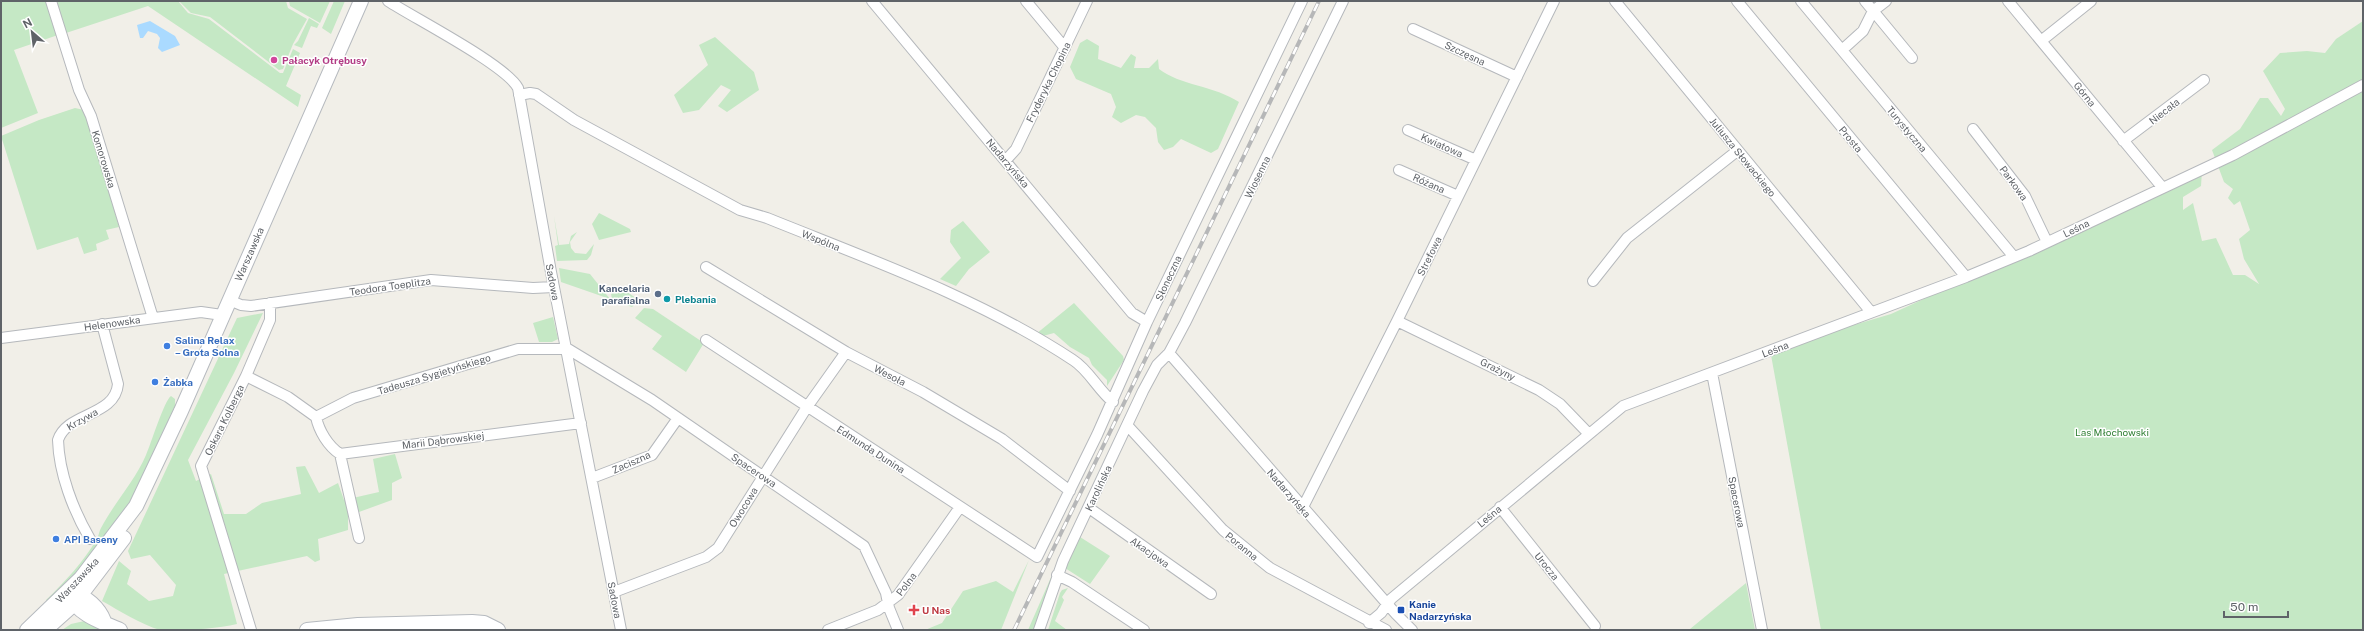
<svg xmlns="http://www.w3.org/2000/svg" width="2364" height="631" viewBox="0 0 2364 631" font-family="'Public Sans',sans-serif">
	<rect width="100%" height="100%" fill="#f1efe8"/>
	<path fill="#c5e8c5" d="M1,1H48L58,35L14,50L38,113L1,128Z
		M56,1H178L188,13L209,19L280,73H283L293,49L300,53L286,86L301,95L298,107L148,6L66,33Z
		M179,1H286L288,8L307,19L293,44L283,69L279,70L210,17L191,13Z
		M289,1H330L320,23L290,6Z
		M334,1H345L331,34L322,28Z
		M309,18L319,24L317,28L311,26L302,48L294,45L298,41Z
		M2363,21V630H1821L1771,355L1820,335L1891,314L2202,171L2201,186L2183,197V210L2193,203L2202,241L2216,238L2233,275H2245L2259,284L2244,259L2239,239L2250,230L2240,201L2234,205L2228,198L2233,189L2224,182L2212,150L2240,129L2260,98H2268L2281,116L2285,109L2263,71L2280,53L2307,51L2325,53L2336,39Z
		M715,37L754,72L759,90L727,112L718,106L731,90L721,85L699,110L683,113L674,95L708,65L699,45Z
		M1087,39L1099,46L1098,59L1121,68L1131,54L1136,57L1134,68H1149L1158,59L1159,69C1179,85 1215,86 1239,102L1218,149L1211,153L1181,139L1173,147L1164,150L1158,142L1156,128L1145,117L1136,115L1121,123L1112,117L1116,107L1111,94L1076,79L1070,67L1080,43Z
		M75,108L84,110L87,114L119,227L106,230L109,239L96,244L97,250L84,254L78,237L37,250L1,136L39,120Z
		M599,213L630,229L631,232L599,240L592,224Z
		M554,216L559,245L569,244L571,236L577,232L570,242L571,248L575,253L586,254L594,244L591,255L587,260L557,261L555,246L558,245Z
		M963,221L990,252L969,269L956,286L940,279L961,258L950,242L951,230Z
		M559,268L590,274L610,299L561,282Z
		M610,286L618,291L624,290L639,300L632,307L612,300Z
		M1074,303L1123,356L1124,360L1107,386V380L1092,365L1089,358L1070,347L1054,333L1039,337L1036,334Z
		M644,308L653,309L704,343L686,372L652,349L662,336L635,318Z
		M263,313L234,373L188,460L196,481L211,474L224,514H246L262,503L301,494L296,467L305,466L319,493L338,483L344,500L379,492L373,459L395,454L402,478L392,483V500L348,516V530L318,539L320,560L315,562L307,556L224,574L237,624C216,629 181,631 160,630C140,624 120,611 102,601L119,561L131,571L127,584L149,601L173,596L176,585L150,555L131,559L128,551L237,318Z
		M553,317L558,339L552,342H539L533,323Z
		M171,396L175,399V410C155,452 137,496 109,534C91,559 70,582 50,605L46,600C65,582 83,562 97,539C99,535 99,531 101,528C114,503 135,481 146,455C151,444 164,401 171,396Z
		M1080,537L1110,556L1090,584L1065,568Z
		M1059,559L1034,630H1028Z
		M1029,560L1001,630H925L942,623L963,591L996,581L1013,592Z
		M1746,583L1755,630L1690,629Z
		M1068,588L1062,597L1064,600L1055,621L1067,630H1048L1060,593L1062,590Z
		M89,620L105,630H62L71,624Z"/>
	<path fill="#aadaff" d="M150,21L175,36L180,45L162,52L158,48L160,38L157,34L148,31L143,38H140L137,25Z"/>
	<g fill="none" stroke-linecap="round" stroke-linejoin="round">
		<g stroke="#b5b8bc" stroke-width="12">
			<path id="minor" d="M51,1L79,90L91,116L153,318
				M388,1C414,18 506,65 518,88L551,272L621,630
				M872,1L1132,313L1147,322
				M1026,1L1065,48
				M1615,1L1871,312
				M1737,1L1966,277
				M1801,1L2014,257
				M1865,1L1912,58
				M2008,1L2162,187
				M1413,29L1517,77
				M2041,41L2091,1
				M1842,50L1863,31L1873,11L1886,1
				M519,95L530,93L536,94L574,120L740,210L767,218C871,260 979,298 1073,360C1089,370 1098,390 1113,402
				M1973,129L2025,196L2047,242
				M1408,130L1476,160
				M2123,141L2204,80
				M1006,160L1016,149L1087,1
				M1399,170L1458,196
				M706,267L846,352L923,392L1002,439L1070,491
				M1593,281L1627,238L1737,151
				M229,300L241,305L251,306L431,280L533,288L554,287
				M1397,321L1539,390L1560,404L1588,433
				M1,338L201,312L222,315
				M706,340L1037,557L1097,435L1147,322L1302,1
				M1169,353L1396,614L1412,630
				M1712,373L1762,630
				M246,376L288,397L316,417
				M581,423L340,454C328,446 319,431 316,417L353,398L518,349H568L652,400L864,546L886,593L889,608L898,630
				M1127,425L1223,530L1270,568L1386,630
				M340,454L359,538
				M592,478L652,455L678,418
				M1500,507L1595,626
				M1089,508L1211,594
				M1302,509L1397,321L1554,1
				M90,539C73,510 59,473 58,440C67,412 115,417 118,384L102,324
				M1057,575L1072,582L1144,630
				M614,592L706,557L718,548L807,407L846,352
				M1369,623L1381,613L1391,599L1623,406L1966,277L2029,251L2233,155L2363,85
				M251,630L201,466L246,376L270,320V303
				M828,630L878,610L898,595L960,507
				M1039,630L1063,561L1143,391L1157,365L1169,353L1185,323L1343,1"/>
		</g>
		<g stroke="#b6babf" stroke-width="16">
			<path id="secondary" d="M73,593C86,596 99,608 104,621
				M70,596C78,615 102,622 120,630
				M27,630L81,578L136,506L181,411L361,1
				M45,630L73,605L124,538
				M307,630L358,625L472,622L484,623L498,630"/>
		</g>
		<use href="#minor" stroke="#fff" stroke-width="10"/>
		<use href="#secondary" stroke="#fff" stroke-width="14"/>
		<g stroke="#b6b7b8" stroke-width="4">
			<path id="rail" d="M1014,630L1319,1"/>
		</g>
		<use href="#rail" stroke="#fff" stroke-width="2.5" stroke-dasharray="8" stroke-linecap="butt"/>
	</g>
	<circle fill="#d1479c" stroke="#fff" stroke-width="1.5" cx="274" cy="60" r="4"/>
	<circle fill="#5c6f8a" stroke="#fff" stroke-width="1.5" cx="658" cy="294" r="4"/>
	<circle fill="#0f9aa8" stroke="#fff" stroke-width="1.5" cx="667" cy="299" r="4"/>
	<g fill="#3f7fe0" stroke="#fff" stroke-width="1.5">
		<circle cx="167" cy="346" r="4"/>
		<circle cx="155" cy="382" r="4"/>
		<circle cx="56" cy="539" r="4"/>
	</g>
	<path fill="#e0444e" stroke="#fff" stroke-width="1.5" d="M912 604h4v4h4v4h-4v4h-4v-4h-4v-4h4z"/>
	<rect fill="#1a4fb4" stroke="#fff" stroke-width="1.5" x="1397" y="606" width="8" height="8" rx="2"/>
	<g text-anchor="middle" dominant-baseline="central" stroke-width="3" stroke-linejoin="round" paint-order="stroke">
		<g font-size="10" fill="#5f6368" stroke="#fff">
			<text transform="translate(1465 53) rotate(25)">Szczęsna</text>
			<text transform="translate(1048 82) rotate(-64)">Fryderyka Chopina</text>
			<text transform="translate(2085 94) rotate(51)">Górna</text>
			<text transform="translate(2164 111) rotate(-38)">Niecała</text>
			<text transform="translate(1907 129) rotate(50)">Turystyczna</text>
			<text transform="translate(1851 139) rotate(50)">Prosta</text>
			<text transform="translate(1442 145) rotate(24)">Kwiatowa</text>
			<text transform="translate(1743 157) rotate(51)">Juliusza Słowackiego</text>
			<text transform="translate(104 159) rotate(73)">Komorowska</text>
			<text transform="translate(1008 163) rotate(50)">Nadarzyńska</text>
			<text transform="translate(1257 177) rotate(-64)">Wiosenna</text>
			<text transform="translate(1429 183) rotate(24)">Różana</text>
			<text transform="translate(2014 183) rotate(54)">Parkowa</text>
			<text transform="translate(2076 228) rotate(-26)">Leśna</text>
			<text transform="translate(821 240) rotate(22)">Wspólna</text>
			<text transform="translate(249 254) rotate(-66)">Warszawska</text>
			<text transform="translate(1429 256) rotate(-64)">Strefowa</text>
			<text transform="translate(1168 278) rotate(-65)">Słoneczna</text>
			<text transform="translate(553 282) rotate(79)">Sadowa</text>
			<text transform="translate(390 286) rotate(-8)">Teodora Toeplitza</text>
			<text transform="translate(112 323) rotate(-8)">Helenowska</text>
			<text transform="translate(1775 349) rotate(-21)">Leśna</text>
			<text transform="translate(1498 369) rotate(26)">Grażyny</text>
			<text transform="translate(434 374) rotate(-17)">Tadeusza Sygietyńskiego</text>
			<text transform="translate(890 375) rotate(27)">Wesoła</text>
			<text transform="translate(82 419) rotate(-30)">Krzywa</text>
			<text transform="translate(224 420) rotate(-64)">Oskara Kolberga</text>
			<text transform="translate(443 440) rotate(-7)">Marii Dąbrowskiej</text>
			<text transform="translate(871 449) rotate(33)">Edmunda Dunina</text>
			<text transform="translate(631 462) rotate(-24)">Zaciszna</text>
			<text transform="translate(754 470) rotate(34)">Spacerowa</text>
			<text transform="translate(1098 488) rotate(-65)">Karolińska</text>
			<text transform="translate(1289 493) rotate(49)">Nadarzyńska</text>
			<text transform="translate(1737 502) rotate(79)">Spacerowa</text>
			<text transform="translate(743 507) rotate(-58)">Owocowa</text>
			<text transform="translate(1489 516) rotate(-40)">Leśna</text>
			<text transform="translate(1242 546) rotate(39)">Poranna</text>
			<text transform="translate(1150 552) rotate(35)">Akacjowa</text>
			<text transform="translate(1547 566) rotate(51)">Urocza</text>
			<text transform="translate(77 580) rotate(-47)">Warszawska</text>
			<text transform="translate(906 584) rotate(-53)">Polna</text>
			<text transform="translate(615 600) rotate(79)">Sadowa</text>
		</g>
		<g font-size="10" font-weight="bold" fill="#b23c85" stroke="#fff" text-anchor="start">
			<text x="282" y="60">Pałacyk Otrębusy</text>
		</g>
		<g font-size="10" font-weight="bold" fill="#4e5e75" stroke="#fff" text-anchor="end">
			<text x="650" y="288">Kancelaria<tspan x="650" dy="12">parafialna</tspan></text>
		</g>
		<g font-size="10" font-weight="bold" fill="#0d838f" stroke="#fff" text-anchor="start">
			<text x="675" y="299">Plebania</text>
		</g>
		<g font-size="10" font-weight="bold" fill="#366cbe" stroke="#fff" text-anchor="start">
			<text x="175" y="340">Salina Relax<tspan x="175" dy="12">– Grota Solna</tspan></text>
			<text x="163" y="382">Żabka</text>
			<text x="64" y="539">API Baseny</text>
		</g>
		<g font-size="10" fill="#348238" stroke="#fff">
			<text x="2112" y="432">Las Młochowski</text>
		</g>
		<g font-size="10" font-weight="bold" fill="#164399" stroke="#fff" text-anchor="start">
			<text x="1409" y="604">Kanie<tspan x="1409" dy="12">Nadarzyńska</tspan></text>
		</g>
		<g font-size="10" font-weight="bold" fill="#be3a42" stroke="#fff" text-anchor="start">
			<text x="922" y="610">U Nas</text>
		</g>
	</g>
	<rect width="2364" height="631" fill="none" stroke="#5f6368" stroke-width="4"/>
	<g transform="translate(32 32) rotate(332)" stroke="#ffffff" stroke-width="3" paint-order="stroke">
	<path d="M0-3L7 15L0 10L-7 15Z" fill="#5f6368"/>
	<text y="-6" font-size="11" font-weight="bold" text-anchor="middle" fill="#5f6368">N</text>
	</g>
	<path d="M2224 611v6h64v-6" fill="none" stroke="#5f6368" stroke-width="2"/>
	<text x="2230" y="611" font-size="12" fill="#5f6368" stroke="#ffffff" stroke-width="3" paint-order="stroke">50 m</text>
</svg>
